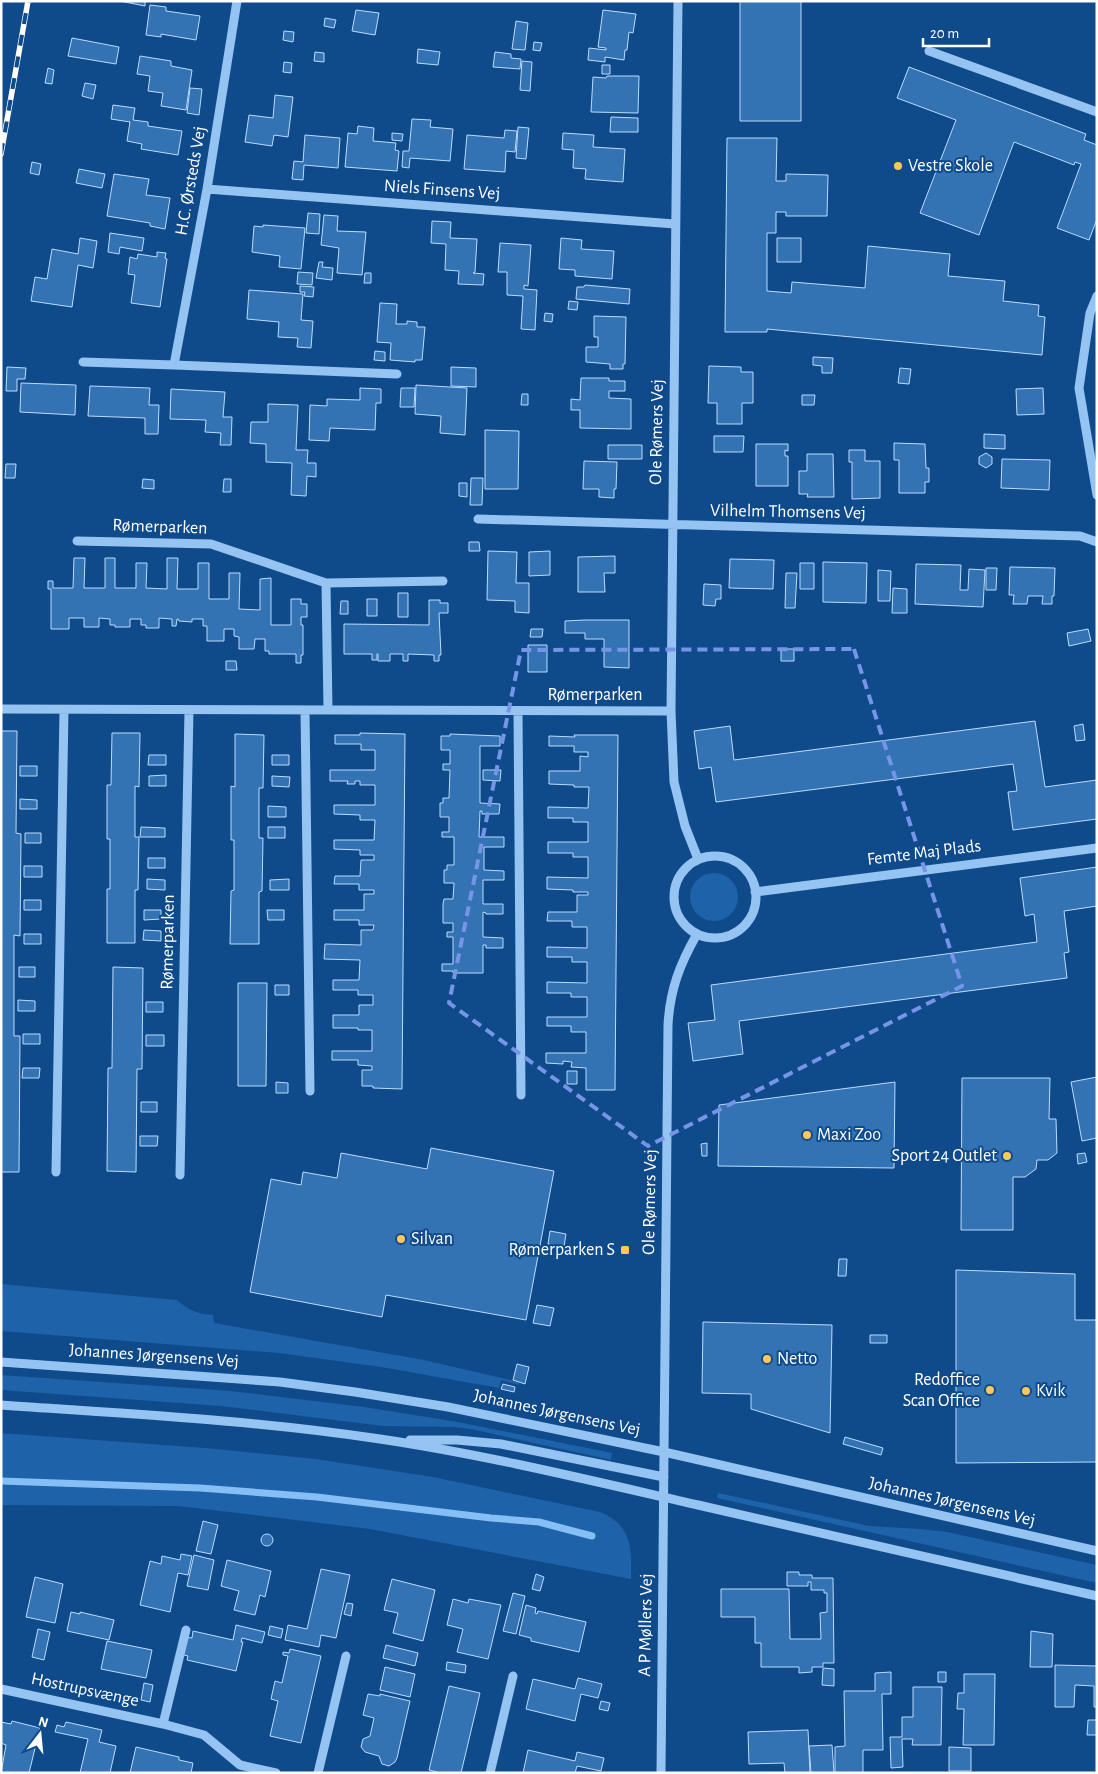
<svg xmlns="http://www.w3.org/2000/svg" width="1098" height="1774" viewBox="0 0 1098 1774" font-family="'Alegreya Sans',sans-serif">
	<rect width="100%" height="100%" fill="#0f4a8b"/>
	<path fill="#1e62a9" d="M690 897a24 24 0 1 1 48 0a24 24 0 1 1-48 0Z
		M1,1284L177,1300C188,1310 198,1314 213,1315L214,1323L424,1360L519,1382V1385L501,1380L499,1388L381,1367L279,1353L1,1331Z
		M1,1375L231,1391L364,1407L458,1422L612,1453L611,1460L471,1429L453,1427L383,1426L221,1406L1,1390Z
		M1,1433L205,1448L316,1459L433,1477L600,1512C632,1525 632,1549 631,1579L370,1529L178,1506L1,1505Z
		M718,1493L869,1526L921,1529L947,1532L1097,1565V1583L717,1498Z"/>
	<g fill="none" stroke-linecap="round" stroke-linejoin="round">
		<path stroke="#86bff6" stroke-width="7" d="M1,1481L200,1488L317,1497L491,1518L539,1522L592,1536"/>
	</g>
	<path fill="#3372b3" stroke="#bcdcfd" d="M120,1H145V6Z
		M740,1H801V121H740Z
		M150,5L166,7V11L200,16L196,40L161,34V37L146,35Z
		M356,10L379,13L375,35L352,31Z
		M603,10L636,14L633,33L629,32L627,50H625L624,60L605,57V62L588,60L589,48L606,50V48L598,47Z
		M325,18L336,20L334,28L324,26Z
		M516,21L528,23L525,50L512,49Z
		M284,31L294,32L293,42L283,40Z
		M72,38L119,47L116,64L68,56Z
		M534,42L542,43L540,51L533,50Z
		M418,49L440,52L438,65L417,63Z
		M315,52L324,53V62L314,61Z
		M495,52L511,54V58L521,59L520,69L493,67Z
		M140,56L171,61V66L192,70L186,110L161,106L163,93L148,91L150,76L137,74Z
		M522,61L532,62L530,91L520,90Z
		M284,62L292,63L291,73L283,72Z
		M602,65H610V74H602Z
		M909,67L1086,134L1084,140L1097,145V219L1089,240L1057,228L1081,164L1075,162L1074,165L1014,142L979,235L920,213L956,120L897,98Z
		M48,68L54,70L52,84L45,83Z
		M607,76H639L638,113L591,112L593,77L606,78Z
		M85,83L96,85L93,99L82,96Z
		M190,88L202,89L199,115L187,113Z
		M275,95L293,97L288,137L274,135L272,146L245,142L249,115L273,118Z
		M113,105L135,108L133,120L148,122V126L182,131L178,155L141,149L142,144L127,141L130,122L111,119Z
		M611,117L638,118V132H610Z
		M412,119L431,120L430,127L453,129L450,161L410,158L409,168L402,167L403,151H409Z
		M358,126L374,128L373,141L396,143L395,150L399,151L397,171L345,167L348,133L357,134Z
		M518,127L529,128L526,159L516,158Z
		M505,130L517,131L515,152L506,151L505,172L464,169L467,135L504,138Z
		M392,133L403,134L402,141L392,140Z
		M563,133L594,135L593,147L625,149L623,182L585,179L586,169L573,168L574,150L562,149Z
		M305,135L340,138L338,168L304,165L303,180L292,179L294,161L303,162Z
		M727,138H777L776,181H786V174L828,175L827,216H786V212H776V233H767V291L791,293L792,282L865,288L868,246L950,254L948,276L1005,281L1003,301L1039,305L1038,316L1045,317L1042,355L767,329V332H725Z
		M32,162L41,164L39,175L30,173Z
		M79,169L105,174L102,188L76,183Z
		M114,174L149,179L146,195L170,198L165,229L150,226V223L107,216Z
		M308,213L320,214L319,234L306,233Z
		M324,215L338,216L337,231L366,232L362,275L337,273L339,248L321,245Z
		M432,221L451,222L450,238L477,239L475,272L473,273L484,274L483,285L458,284L459,271L445,270L446,244L431,243Z
		M263,225L305,228L301,269L279,267L280,256L252,252L254,226L263,227Z
		M110,233L144,238L142,251L120,247L119,254L108,252Z
		M80,238L97,241L93,268L78,265L72,307L31,301L35,277L47,279L52,249L78,254Z
		M561,238L582,240L581,249L614,251L612,279L575,276V270L559,269Z
		M777,238H801V262H777Z
		M500,243L531,245L528,286L524,285V289L537,290L535,330L521,329L523,296L507,295V272H498Z
		M157,252L166,253L165,258L167,259L160,307L131,303L135,275L128,274L130,257L137,259L138,254L157,257Z
		M319,262H323L322,267L333,268L332,280L316,278Z
		M298,272L313,273L312,285L297,284Z
		M365,273H371V283H364Z
		M585,285L630,289L629,304L576,299L577,287H584Z
		M300,286L314,287L313,297L304,296L305,292H300Z
		M249,290L303,294L301,320L313,321L311,348L297,347L298,338L278,337L279,322L247,319Z
		M569,301L578,302L577,310L568,309Z
		M380,303L397,304L396,324H407V321L417,322V327H425L422,360H415V362L390,360L391,343L377,342Z
		M545,313L553,314L552,322L544,321Z
		M594,316L626,317L625,364H623V369H610V364L586,362V347H598V337H594Z
		M375,351L385,352V361L374,360Z
		M813,357L833,358L832,373H822V366L813,365Z
		M709,366L741,367V372H753V403H742V424H717V403H708Z
		M7,367L26,368L25,379H17V391H6Z
		M451,367L476,368V387L451,386Z
		M900,368L911,369L909,384L898,383Z
		M581,378H609V381H625V391H609V398L631,399V429L580,428V410H571V399L580,400Z
		M21,383L76,385L75,415L20,412Z
		M416,385L467,388L465,435L440,433L441,416L415,414Z
		M90,386L150,388L149,405H159L158,434H145V418L88,416Z
		M360,388L381,389V403H376L375,430L330,428L329,441L309,440L310,405L327,406V399L360,400Z
		M401,388H415L414,407H400Z
		M1043,388L1044,414L1017,415L1016,389Z
		M171,389L225,392L223,417H232L231,445H220L221,433L205,432L206,420L170,419Z
		M522,394H528V405H521Z
		M802,395H815L814,405H802Z
		M268,404L298,405L296,450H308L307,463H316V477L307,476L306,496L291,495L292,463L266,462V444L250,443L251,422H268Z
		M485,430L519,431L518,489H485Z
		M984,434L1005,435V449L984,448Z
		M714,436H744L743,452H714Z
		M894,443L925,444L926,468H929V482H925V493H899V460H894Z
		M756,444H788V451L785,450V456H788V486H756Z
		M608,445H642V459H608Z
		M849,450H865V461H880V498L852,499V462H849Z
		M986,453L992,457V464L986,468L979,464V457Z
		M807,454H833L834,497H807L808,494H799V471H807Z
		M1002,459L1050,460L1049,490L1001,488Z
		M584,461L617,462L616,489H614V498L599,497V489H583Z
		M6,464H16L15,478H5Z
		M471,478H483L482,505H470Z
		M143,479L154,480V489L142,488Z
		M224,479H231V492H223Z
		M459,483H467V497L459,496Z
		M469,542H479L480,551H469Z
		M488,551L517,552L516,583H529V613L515,612V601L487,600Z
		M550,551V575L529,576V552Z
		M615,556V573H604L605,592H578V557Z
		M74,558H85L84,588H105V558H115V588H136V563H147L146,588L167,589V558H178L177,589H198V563H209V599H229V573H240L239,609L260,610V579L271,578V625H291V599H301V604H307V617H301V625H303V655H301V663H296V654H269V651H265V639H255L254,649H239V637L234,636V629H224V641H207V626H203V619H192V622L179,621L178,619H177L176,626H172V619L159,618V628H146V625H141V619H130V627H115V625H110V619L99,618V627H84V618H69V629H51V589H48V581H53V588H73Z
		M730,559L774,560L773,589L729,588Z
		M823,562L867,563L866,603L823,602Z
		M800,563H814V589H800Z
		M916,564L961,565L960,590H968L969,569L985,570L983,607L915,604Z
		M1010,567L1055,568L1054,596H1052V604H1042L1043,596H1028L1027,604H1013L1014,595H1009Z
		M986,568H997L996,590H986Z
		M878,570L891,571L890,601H878Z
		M786,573H797L795,608H785Z
		M704,584L721,585V599H716L715,606L703,605Z
		M893,588L907,589V613H892Z
		M398,593H408V617H398Z
		M367,599H377V616H367Z
		M429,600H440V603H448V613H439L441,655H439V661H434V655L408,654V661H403V654H390V661H378V654H377V660H372V654H344V624L429,625Z
		M341,601H348V614H340Z
		M585,620H629V668L604,667V639H585V633H565V621Z
		M531,629H543L542,637H530Z
		M1088,629L1091,641L1069,646L1067,633Z
		M528,645H547V672H528Z
		M781,649H794V661H781Z
		M226,661H236L237,670H226Z
		M1035,721L1045,787L1097,780V819L1013,830L1008,792L1017,791L1013,764L716,802L711,767L699,769L694,731L730,726L734,760Z
		M1083,724L1085,740L1076,741L1074,726Z
		M1,731H17L16,833L21,834L20,936L14,935V1036H20L19,1172H1Z
		M112,733H140L139,787L135,786V837H139L138,890H135V943H107V889H110V839H107V785H111Z
		M360,733L405,734L402,1089L373,1088V1086H362V1070H372V1066L358,1065V1060H332V1051H372V1030H358V1028H333V1015H359V1005H373V995H358V990H333V980H359L360,960L324,959L325,944L361,945V930H373L374,925H359V920H334V910H364V894H374V890H359V884H334L335,876H360L361,860H374V855H360V850L334,849V840H374L375,820H360V815L334,814V805H375V785H360V781H355V784H347L348,781H330V770H375V750H361V744H335V735H360Z
		M235,734L264,735L263,788H259V838H263L262,891L259,892V944H230L231,891L234,890V840H231V786L235,787Z
		M450,734L500,736V746H480V803L500,804L499,814H482V811H480L479,837H504V847H484V870L504,871V880H483V904H503V914H486V913L483,912V937L503,938V948H486V945H483V973H453V971H442V964H453V937H447V932H453V923H443V904L444,899H453L454,883H444V870H447V865H454V837H442V832H449V817H440V803H443V798H449L450,770H443V764H450V750H441V736H450Z
		M574,735H618L615,1090H586V1068L571,1067L572,1062L563,1061V1064L546,1063V1053H586V1032H571V1026H547V1017H587V997H571V993H547V982L587,983V962H572V957H547V947L587,948V927H572V921H547L548,912H577V895H588V892H573V890L547,889V877L588,878V857H573V853H548V842H588V822H573V818H548V807L588,808L589,787H574V785L549,784V771H580V756L588,757V752H574V746H549V736L575,737Z
		M149,755H166V765H148Z
		M272,755H289V765H272Z
		M20,766H37V776H20Z
		M483,770H501L500,781L483,780Z
		M166,775V786H149V776Z
		M272,776L290,777L289,787L272,786Z
		M20,799L37,800V809H20Z
		M268,806L286,807V817H268Z
		M141,827L165,828V837H140Z
		M268,827H285V838H268Z
		M25,833H41V843H25Z
		M148,858H165V868H148Z
		M24,866H42V877H24Z
		M1097,867V906L1064,911L1069,952L1064,953L1067,978L739,1021L743,1054L693,1061L688,1023L715,1020L711,985L1037,942L1034,914L1025,916L1020,878Z
		M147,879L165,880V890L147,889Z
		M289,879V890H270V880Z
		M24,900H41V910H24Z
		M144,910H161V919L144,920Z
		M267,910H284V920H268Z
		M144,930L161,931V941L143,940Z
		M24,934H41V944H24Z
		M19,967H35V977H19Z
		M113,967L143,968L142,1069H137L136,1172L107,1171L108,1068H112Z
		M238,983H267L266,1086H238Z
		M275,985H289V995H275Z
		M18,1000L35,1001V1011H18Z
		M146,1002H163V1012H146Z
		M23,1034H40V1044H23Z
		M146,1035H164V1046H146Z
		M23,1068H40L39,1078H22Z
		M567,1071H577V1084H567Z
		M1097,1077V1138L1082,1141L1071,1082Z
		M962,1078H1050L1049,1119H1056L1057,1153L1048,1160H1037L1036,1169L1025,1177H1013V1230H961Z
		M276,1082L288,1083V1093H276Z
		M895,1082L894,1168L718,1166L719,1105Z
		M141,1102H157V1112H141Z
		M140,1136H158L157,1146H140Z
		M707,1143V1156H702L701,1144Z
		M431,1148L554,1171L526,1320L386,1295L382,1317L250,1292L271,1179L301,1185L303,1172L337,1178L341,1153L427,1169Z
		M1085,1153L1087,1162L1078,1164L1077,1154Z
		M550,1231L566,1234L564,1247L548,1244Z
		M839,1259H847L846,1276H838Z
		M956,1270L1075,1274V1320H1097V1462L956,1463Z
		M537,1305L554,1308L550,1326L533,1323Z
		M703,1322L832,1325L830,1433L751,1409V1394L702,1393Z
		M870,1335H887V1343H870Z
		M517,1364L529,1367L525,1384L513,1380Z
		M503,1384L515,1387L514,1392L501,1389Z
		M845,1437L883,1448L881,1455L843,1444Z
		M203,1521L218,1525L211,1554L196,1551Z
		M261 1540a6 6 0 1 1 12 0a6 6 0 1 1-12 0Z
		M181,1554L192,1556L188,1575L178,1573L170,1612L140,1605L150,1561L161,1564L162,1556L180,1560Z
		M194,1555L214,1560L208,1590L187,1586Z
		M227,1560L271,1571L265,1597L260,1595L255,1615L234,1610L239,1591L221,1586Z
		M321,1569L350,1575L336,1638L321,1635L319,1647L285,1640L288,1625L307,1629Z
		M787,1572H799V1575H812V1578H833L834,1663H823V1667H812V1672L799,1673V1667H761V1643H755V1617H721V1589H789L790,1639H821L820,1613L827,1612V1593H824V1590H811V1582H808V1586H787Z
		M536,1574L544,1577L540,1591L532,1589Z
		M35,1577L63,1584L55,1623L26,1617Z
		M392,1579L435,1590L423,1641L393,1633L398,1613L384,1610Z
		M513,1593L525,1596L516,1634L503,1631Z
		M453,1599L468,1603L469,1599L501,1605L488,1659L457,1652L463,1629L447,1625Z
		M347,1603L353,1604L351,1616L344,1614Z
		M526,1605L536,1608L535,1613L537,1614L538,1611L586,1622L579,1652L531,1641V1638L519,1635Z
		M71,1612L80,1614V1612L114,1620L109,1640L67,1631Z
		M236,1625L265,1632L262,1643L242,1638L241,1642H243L236,1671L187,1660L188,1656L180,1654L184,1637L192,1638L193,1631L233,1640Z
		M270,1626L283,1629L281,1638L268,1635Z
		M38,1629L50,1632L44,1660L32,1657Z
		M1031,1631L1053,1634L1052,1667H1030Z
		M107,1641L152,1650L146,1678L101,1669Z
		M386,1645L418,1653L415,1666L383,1658Z
		M290,1649L321,1656L301,1743L270,1736L278,1701L271,1699L275,1681L282,1683L288,1656L283,1655V1652L289,1653Z
		M447,1662L466,1665L465,1673L446,1670Z
		M1055,1665L1097,1666V1707H1094V1686L1075,1685L1074,1707H1055Z
		M385,1667L415,1674L410,1697L380,1690Z
		M823,1668L834,1669V1686L822,1685Z
		M891,1672V1694H882L883,1750H863V1773H835V1747L845,1746L844,1691H875V1673Z
		M938,1672H946V1682H938Z
		M964,1674H995L994,1745H963L964,1709H957L958,1693H964Z
		M578,1678L602,1684L598,1698L581,1694L575,1721L526,1709L533,1679L575,1689Z
		M144,1683L153,1685L150,1702L141,1700Z
		M449,1686L480,1693L461,1773H441L429,1770Z
		M913,1687H942L941,1745H912L913,1739H902L903,1767L891,1768L890,1737H902V1717H913Z
		M368,1694L380,1696V1694L410,1701L397,1758L395,1762L389,1766L382,1764L379,1756L365,1752L361,1747L363,1739L370,1736L374,1718L363,1715Z
		M601,1701L610,1703L608,1711L599,1709Z
		M1088,1720H1097V1735H1087Z
		M12,1721L40,1728L29,1773H1L6,1745L1,1743V1722L11,1724Z
		M66,1722L102,1730L99,1742L116,1746L110,1773H80L88,1739L55,1732L57,1725L64,1727Z
		M808,1730L810,1773H785L784,1763L749,1764L748,1732Z
		M832,1745L834,1773H811L809,1746Z
		M136,1747L179,1757V1760L193,1763L191,1773H130Z
		M949,1747L971,1748V1771H949Z
		M528,1750L575,1761L577,1752L604,1758L601,1771L577,1766L575,1773H523Z"/>
	<g fill="none" stroke-linecap="round" stroke-linejoin="round">
		<path stroke="#95c3f2" stroke-width="9" d="M678,1L671,711L674,782L685,826L698,859
			M929,51L1097,112
			M207,189L675,224
			M1097,296L1090,313L1079,388L1097,495
			M83,362L174,365L207,189L237,1
			M174,365L397,374
			M478,519L1080,536L1097,542
			M77,541L211,544L326,583L443,581
			M326,583L328,710
			M1,709L671,711
			M305,710L310,1091
			M518,711L521,1095
			M674 897a41 41 0 1 1 82 0a41 41 0 1 1-82 0Z
			M755,892L1097,848
			M56,1172L64,710
			M180,1175L189,710
			M1,1362L280,1382L355,1392L448,1407L664,1452L1097,1551
			M1,1405C128,1414 255,1420 380,1439C487,1455 593,1481 698,1505C831,1536 964,1566 1097,1596
			M410,1440H457L501,1444L664,1477
			M1,1689L163,1724L204,1735L240,1765L276,1773
			M163,1724L186,1630
			M318,1773L346,1656
			M490,1773L513,1676
			M661,1773L668,1025C670,989 680,964 697,934"/>
		<g stroke="#fff" stroke-width="5.5">
			<path id="rail" d="M1,154L28,1"/>
		</g>
		<use href="#rail" stroke="#0f4a8b" stroke-width="4" stroke-dasharray="11" stroke-linecap="butt"/>
	</g>
	<path fill="none" stroke="#7795e8" stroke-width="4" stroke-dasharray="10 6" stroke-linejoin="round" d="M854,649L962,986L648,1146L449,1003L521,650Z"/>
	<g fill="#ffc857" stroke="#0f4a8b" stroke-width="2">
		<circle cx="898" cy="166" r="5"/>
		<circle cx="807" cy="1135" r="5"/>
		<circle cx="1007" cy="1156" r="5"/>
		<circle cx="401" cy="1239" r="5"/>
		<rect x="620" y="1245" width="10" height="10" rx="2.5"/>
		<circle cx="767" cy="1359" r="5"/>
		<circle cx="990" cy="1390" r="5"/>
		<circle cx="1026" cy="1391" r="5"/>
	</g>
	<g text-anchor="middle" dominant-baseline="central" stroke-width="4" stroke-linejoin="round" paint-order="stroke">
		<g font-size="18" fill="#fff" stroke="#0f4a8b" text-anchor="start">
			<text x="908" y="166">Vestre Skole</text>
			<text x="817" y="1135">Maxi Zoo</text>
			<text x="997" y="1156" text-anchor="end">Sport 24 Outlet</text>
			<text x="411" y="1239">Silvan</text>
			<text x="615" y="1250" text-anchor="end">Rømerparken S</text>
			<text x="777" y="1359">Netto</text>
			<text x="980" y="1380" text-anchor="end">Redoffice<tspan x="980" dy="21">Scan Office</tspan></text>
			<text x="1036" y="1391">Kvik</text>
		</g>
		<g font-size="18" fill="#fff" stroke="#0f4a8b">
			<text transform="translate(191 181) rotate(-80)">H.C. Ørsteds Vej</text>
			<text transform="translate(442 190) rotate(4)">Niels Finsens Vej</text>
			<text transform="translate(657 432) rotate(-89)">Ole Rømers Vej</text>
			<text transform="translate(788 512) rotate(1)">Vilhelm Thomsens Vej</text>
			<text transform="translate(160 527) rotate(2)">Rømerparken</text>
			<text x="595" y="695">Rømerparken</text>
			<text transform="translate(924 853) rotate(-7)">Femte Maj Plads</text>
			<text transform="translate(168 942) rotate(-89)">Rømerparken</text>
			<text transform="translate(650 1202) rotate(-89)">Ole Rømers Vej</text>
			<text transform="translate(154 1356) rotate(4)">Johannes Jørgensens Vej</text>
			<text transform="translate(557 1413) rotate(12)">Johannes Jørgensens Vej</text>
			<text transform="translate(952 1502) rotate(13)">Johannes Jørgensens Vej</text>
			<text transform="translate(646 1625) rotate(-89)">A P Møllers Vej</text>
			<text transform="translate(85 1690) rotate(12)">Hostrupsvænge</text>
		</g>
	</g>
	<rect width="1098" height="1774" fill="none" stroke="#ffffff" stroke-width="5"/>
	<g transform="translate(40 1734) rotate(16)" stroke="#0f4a8b" stroke-width="4" paint-order="stroke">
	<path d="M0-4L9 19L0 12L-9 19Z" fill="#ffffff"/>
	<text y="-8" font-size="14" font-weight="bold" text-anchor="middle" fill="#ffffff">N</text>
	</g>
	<path d="M923 38v8h66v-8" fill="none" stroke="#ffffff" stroke-width="2.5"/>
	<text x="930" y="38" font-size="15" fill="#ffffff" stroke="#0f4a8b" stroke-width="4" paint-order="stroke">20 m</text>
</svg>
